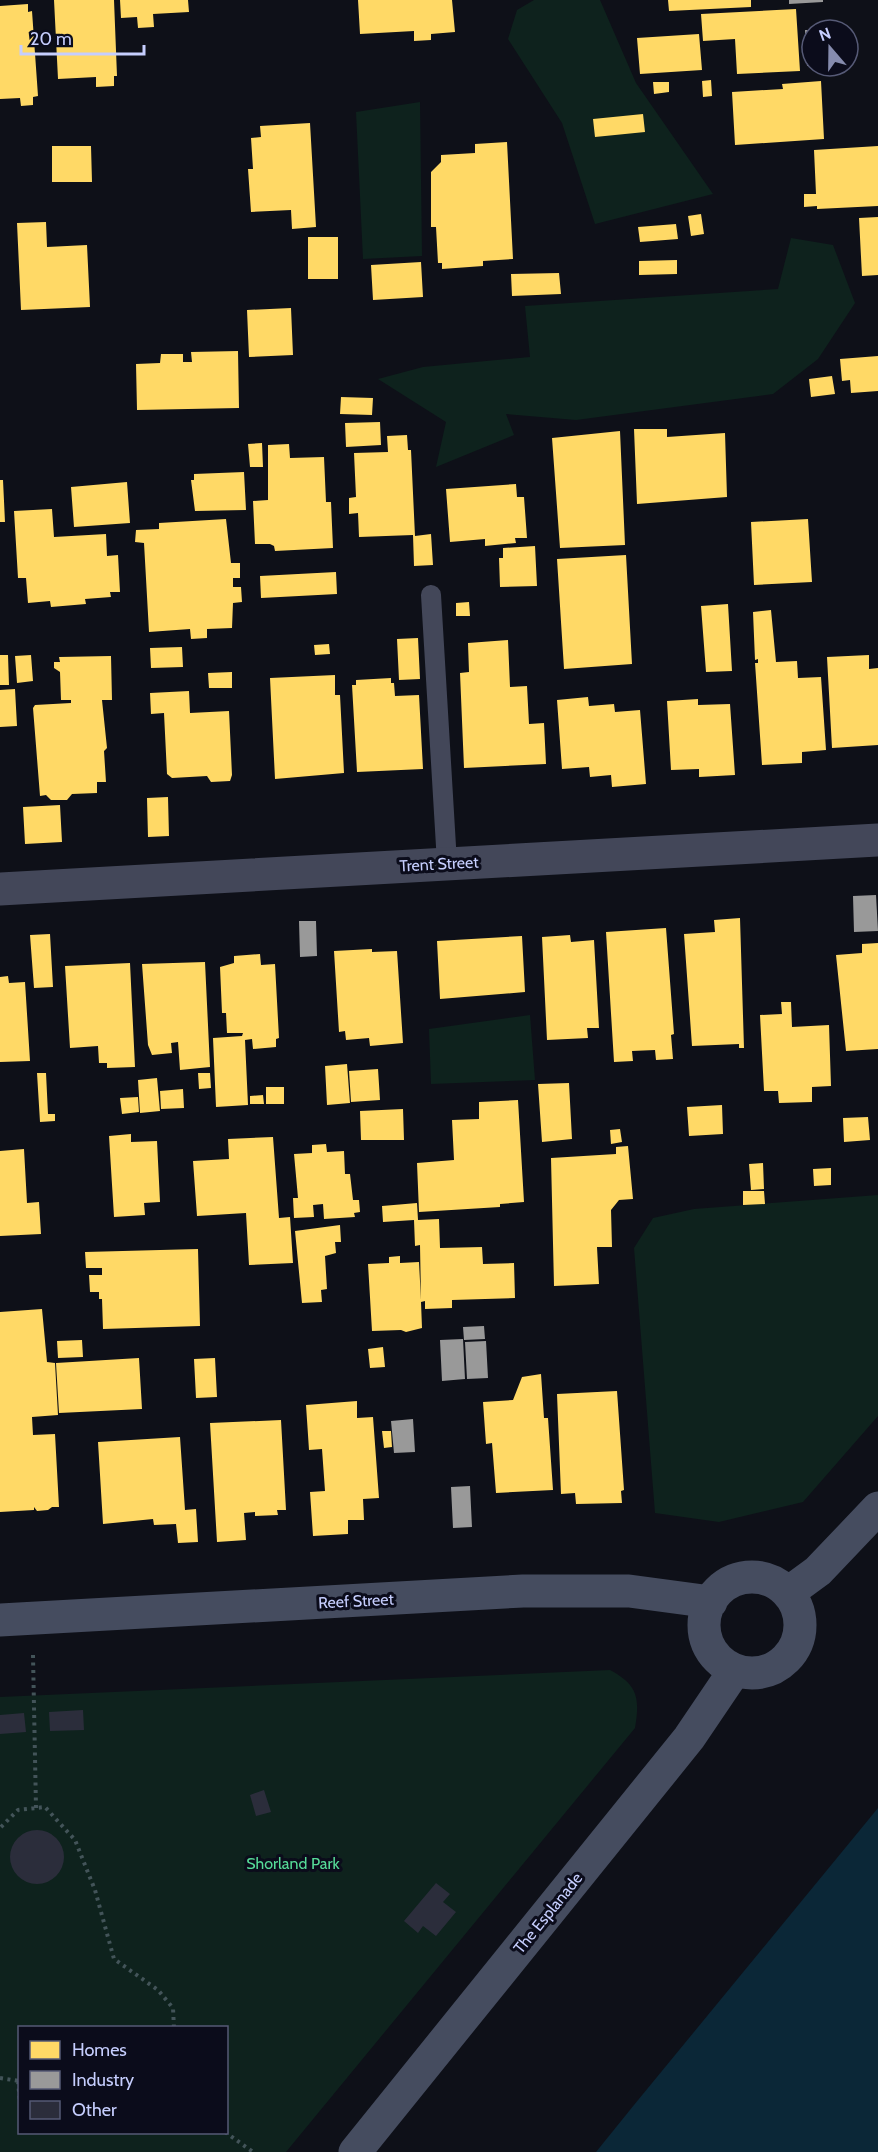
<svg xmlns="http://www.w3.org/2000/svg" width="878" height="2152" viewBox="0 0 878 2152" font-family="Cabin,sans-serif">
	<rect width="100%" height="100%" fill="#0e1018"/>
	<path fill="#0e221d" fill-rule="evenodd" d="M534,0H600L636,83L713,194L595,224L562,123L508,39L517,10Z
		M420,102L422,256L363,259L356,112Z
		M791,238L833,245L855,303L818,359L773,394L576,420L506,414L514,435L436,467L446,422L378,379L423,367L530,357L525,306L778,289Z
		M530,1015L535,1080L431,1084L429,1029Z
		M878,1195V1416L803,1502L719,1522L655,1513L634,1248L653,1218L694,1209Z
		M610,1670C638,1685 640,1698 635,1728L286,2152H0V1697ZM20,2028H226V2132H20Z"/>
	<path fill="#0b2737" d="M878,1808V2152H596L634,2105Z"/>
	<path fill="#ffd966" d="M54,0H114L117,76H114V86L96,87V77L58,79Z
		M120,0H188L189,12L153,14L154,27L138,28L137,17L121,18Z
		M358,0H452L455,32L431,34V40L414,41V31L360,34Z
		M668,0H751V7L669,11Z
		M28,4V12L32,11L38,96L33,97V105L21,106L20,98L0,99V6Z
		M796,9L800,71L737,74L735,39L703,41L701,14Z
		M699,34L702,70L640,74L637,38Z
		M711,80L712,96L703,97L702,81Z
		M821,81L824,139L735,145L732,92L783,89L782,84Z
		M653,82H669V92L654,94Z
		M643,114L645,132L595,137L593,119Z
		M310,123L316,227L292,229L291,210L251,212L248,169H253L251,138L261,137L260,126Z
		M507,142L513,259L483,261V266L442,269V263H438L436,227H431V172L441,162V155L475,153V144Z
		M52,146H91L92,182H52Z
		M878,146V206L817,209V206L804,207V194H816L814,150Z
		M701,214L704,234L691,236L688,216Z
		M878,217V275L862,276L859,218Z
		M46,222L47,247L87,245L90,307L21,310L17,223Z
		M676,224L678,239L640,242L638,227Z
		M308,237H338V279H308Z
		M677,260V274L639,275V261Z
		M421,262L423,297L373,300L371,265Z
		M559,273L561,294L512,296L511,274Z
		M291,308L293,355L249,357L247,310Z
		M238,351L239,408L137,410L136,364L160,363L161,354H183V362H192L191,352Z
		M878,356V391L851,393L850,380L842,381L840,359Z
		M832,376L835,394L811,397L809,379Z
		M341,397L373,398L372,415L340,414Z
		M380,422L381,445L346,447L345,423Z
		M634,429H667V437L725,433L727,497L637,504Z
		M620,431L625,545L560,548L552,438Z
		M407,435L408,450H411L415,536L431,534L433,565L414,566L413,535L359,537L358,513L349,514V498L356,497L354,453L388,452L387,436Z
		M262,443L263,467H250L248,444Z
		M289,444L290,458L324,457L326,502H331L333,548L275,551L274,546L270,544H255L253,501L268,500V445Z
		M244,472L246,510L195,511L191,480H194V474Z
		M0,480H3L5,522H0Z
		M127,482L130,523L74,527L71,487Z
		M516,484L517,497H524L527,538H515L516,543L485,546V539L450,542L446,489Z
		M52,509L54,537L106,534L107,556L118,555L120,592H110L111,597L85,599L86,604L51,607L50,601L28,603L26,578H18L14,511Z
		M226,519L231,563H240V578H233V587H241L242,602L233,603L232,628L207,629V638L191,639L190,629L149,632L144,543L135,542L136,530L159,529V523Z
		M808,519L812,582L754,585L751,522Z
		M535,546L537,586L500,587L499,558H503V548Z
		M626,555L632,664L564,669L557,559Z
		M336,572L337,594L261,598L260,576Z
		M469,602L470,616H456V603Z
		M728,604L732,671L706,672L701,606Z
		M771,610L776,662L797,661L798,678L821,677L826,750L802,752V763L762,765L755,663H758V659L755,660L753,612Z
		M418,638L420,679L399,680L397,639Z
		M508,640L510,687L527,686L529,724L544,723L546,764L464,768L460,673L469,672L468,643Z
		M329,644L330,654L315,655L314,645Z
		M182,647L183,667L151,668L150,648Z
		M0,655H8L9,685H0Z
		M31,655L33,681L17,683L15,656Z
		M869,655V669L878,668V745L832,748L827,657Z
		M111,656L112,700H102L107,748L104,751L106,782H97V793L72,794L67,800H51L46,795L40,796L33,708L35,705L71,703V700H61L60,672L54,668V662H60L59,657Z
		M232,672V688H209L208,673Z
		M335,675V695H340L344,773L275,779L270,678Z
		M391,678V683H394L395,696L419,695L423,769L357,772L352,685H356V680Z
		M15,689L17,726L0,727V690Z
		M189,691L190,713L229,711L232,775L230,781L211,782L207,776L172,778L167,774L164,713L151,714L150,693Z
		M588,697L589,706L614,704L615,712L640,710L646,784L612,787L611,775L590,777L589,767L562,769L557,700Z
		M698,699V705L730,704L735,775L699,777V769L671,770L667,701Z
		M168,797L169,836L148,837L147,798Z
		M60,805L62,842L25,844L23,807Z
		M740,918L744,1048H739V1044L692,1046L684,934L715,932L714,920Z
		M666,928L674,1034L671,1035L673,1059L656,1060L655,1050L632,1051L633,1061L614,1062L606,932Z
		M50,934L53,987L34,988L30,935Z
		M570,935L571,942L594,940L599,1028H587L588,1038L547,1040L542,937Z
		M522,936L525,992L440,999L437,941Z
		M878,943V1049L846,1051L836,955L862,953V944Z
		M372,949V952L397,951L403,1043L370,1046L369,1038L346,1040L345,1031L339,1032L334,951Z
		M260,954L261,965L275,964L279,1038L276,1039V1047L253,1049L252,1039L245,1040L248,1105L216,1107L213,1038L242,1036L243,1033H227L226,1013H222L220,967L234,963V956Z
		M205,962L210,1067L180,1070L178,1042L171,1043L172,1053L152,1055L148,1045L142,964Z
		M130,963L135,1067L107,1068V1063H99L98,1046L70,1048L65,966Z
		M8,976L9,983L25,982L30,1061L0,1062V977Z
		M781,1002H791L792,1027L829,1025L831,1086L812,1087V1102L779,1103L778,1091H764L760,1015L782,1014Z
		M347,1064L350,1103L327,1105L325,1066Z
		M378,1069L380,1100L351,1102L349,1071Z
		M37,1073H46L48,1114H55V1121L40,1122Z
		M198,1073H210L211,1088L199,1089Z
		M157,1078L160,1111L140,1113L138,1080Z
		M569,1083L572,1139L542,1142L538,1084Z
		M266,1087H284V1104H266Z
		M183,1089L184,1108L161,1109L160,1091Z
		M263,1095L264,1104H250V1096Z
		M138,1097L139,1112L122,1114L120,1098Z
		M518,1100L524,1202L500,1204V1207L419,1212L417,1163L454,1160L452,1120L479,1119V1102Z
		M722,1105L723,1134L689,1136L687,1107Z
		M403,1109L404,1140H361L360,1111Z
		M868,1117L870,1140L844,1142L843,1118Z
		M620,1129L622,1142L611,1144L610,1130Z
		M131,1134V1142L157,1141L160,1202L144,1203L145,1215L114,1217L109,1136Z
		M273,1137L279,1218L290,1217L293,1263L249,1265L246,1213L197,1216L193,1161L229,1159L228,1139Z
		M326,1144L327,1152L344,1151L345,1174H350L353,1200H359L360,1212L354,1213L355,1217L324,1219L323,1204L313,1205L314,1217L294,1218L293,1198H298L294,1154L312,1153V1145Z
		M628,1146L633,1199L619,1200L611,1210L612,1247H597L599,1284L554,1286L551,1158L616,1154V1147Z
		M24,1149L27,1203L39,1202L41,1234L0,1236V1151Z
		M763,1163L764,1189L751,1190L749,1164Z
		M831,1168V1185L814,1186L813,1169Z
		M743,1191H764L765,1204L743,1205Z
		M417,1203L418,1220L439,1219L440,1248L482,1247L483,1264L514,1263L515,1298L452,1300V1308L425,1309V1301L421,1302L422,1328L406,1332L401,1330L372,1331L368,1264L389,1263V1257L400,1256V1263L419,1262L421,1300L420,1245L415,1246L414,1220L383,1222L382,1206Z
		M340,1225L341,1242H335L336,1253L325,1256L327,1289L321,1290L322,1302L302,1303L295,1231Z
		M198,1249L200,1326L103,1329L102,1299H99V1292H90L89,1275H102V1268H86L85,1252Z
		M42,1309L47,1362L55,1363L58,1415L32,1417L33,1435L55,1434L59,1507H52L48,1510L37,1511L34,1507V1510L0,1512V1312Z
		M82,1340L83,1357L58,1358L57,1341Z
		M383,1347L385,1367L370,1368L368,1349Z
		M139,1358L142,1409L59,1413L56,1363Z
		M215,1358L217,1397L196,1398L194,1359Z
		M541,1374L544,1418H548L553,1490L496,1493L492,1443L486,1444L483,1402L513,1400L522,1377Z
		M617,1391L624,1490L621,1491L622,1503L576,1504L575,1493L561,1494L557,1394Z
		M357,1401V1418L373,1417L379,1498L363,1499L364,1520H348V1534L313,1536L310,1492L325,1491L322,1449L309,1450L306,1405Z
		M281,1420L286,1510H277L278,1515L255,1516V1512L244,1513L246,1540L217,1542L210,1423Z
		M382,1431H391L392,1447L384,1448Z
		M180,1437L185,1510L196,1509L198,1542L178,1543L176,1524L154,1525L153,1519L103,1524L98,1442Z"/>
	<path fill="#999" d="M789,0H823V2L789,4Z
		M805,30H812V66H807Z
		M876,895L878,931L854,932L853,896Z
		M299,921H316L317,956L300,957Z
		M484,1326L485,1339L464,1340L463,1327Z
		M463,1339L465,1379L442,1381L440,1340Z
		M486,1341L488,1378L467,1379L465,1342Z
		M413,1419L415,1452L394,1453L391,1421Z
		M470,1486L472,1527L453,1528L451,1487Z"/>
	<path fill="#2b2d3b" d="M83,1710L84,1730L50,1731L49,1712Z
		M24,1713L26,1732L0,1734V1715Z
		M264,1790L271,1812L256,1816L250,1795Z
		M10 1857a27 27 0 1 1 54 0a27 27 0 1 1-54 0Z
		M436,1883L450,1894L443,1902L456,1912L436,1936L423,1926L418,1933L404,1921Z"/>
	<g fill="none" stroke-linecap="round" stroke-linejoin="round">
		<path stroke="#435459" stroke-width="4" stroke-dasharray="3 4.5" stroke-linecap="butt" d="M33,1655L36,1808
			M1,1827L18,1810L45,1807L75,1840L95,1890L114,1959L158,1990L173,2008L174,2028
			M0,2078L19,2081
			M18,2081L20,2102
			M225,2132L253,2152"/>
		<path stroke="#434759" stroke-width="20" d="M431,595L447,863"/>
		<path stroke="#434759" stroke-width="33" d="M0,889L878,840"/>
		<path stroke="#454c5f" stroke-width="33" d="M704 1625a48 48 0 1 1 96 0a48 48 0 1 1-96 0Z
			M788,1593L818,1571L878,1508
			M0,1620L523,1591H629L711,1602
			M355,2152L689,1738L735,1670"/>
	</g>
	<g text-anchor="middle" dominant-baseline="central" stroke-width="6" stroke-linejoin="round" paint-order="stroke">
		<g font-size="16" fill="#c6cefe" stroke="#0b0c1b">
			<text transform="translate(439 864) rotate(-3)">Trent Street</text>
			<text transform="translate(356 1601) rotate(-3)">Reef Street</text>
			<text transform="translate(548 1913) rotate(-51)">The Esplanade</text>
		</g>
		<g font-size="16" fill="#56db98" stroke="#0b0c1b">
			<text x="293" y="1863">Shorland Park</text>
		</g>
	</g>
	<rect x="18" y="2026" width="210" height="108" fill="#0b0c1b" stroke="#565a76" stroke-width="1.5"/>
	<rect x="30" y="2041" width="30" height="18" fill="#ffd966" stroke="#565a76" stroke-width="1.5"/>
	<text x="72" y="2056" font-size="18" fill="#c6cefe">Homes</text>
	<rect x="30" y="2071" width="30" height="18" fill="#999999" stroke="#565a76" stroke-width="1.5"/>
	<text x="72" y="2086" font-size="18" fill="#c6cefe">Industry</text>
	<rect x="30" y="2101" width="30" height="18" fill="#2b2d3b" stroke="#565a76" stroke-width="1.5"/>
	<text x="72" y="2116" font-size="18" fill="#c6cefe">Other</text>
	<g transform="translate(830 48) rotate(340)"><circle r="28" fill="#0b0c1b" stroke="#565a76" stroke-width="1.5"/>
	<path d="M0-4.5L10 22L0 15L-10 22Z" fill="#868cae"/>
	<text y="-9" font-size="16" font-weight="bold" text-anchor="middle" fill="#c6cefe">N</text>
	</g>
	<path d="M21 45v9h123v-9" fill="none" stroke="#c6cefe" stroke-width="3"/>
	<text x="30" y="45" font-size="18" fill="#c6cefe" stroke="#0b0c1b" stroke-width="4.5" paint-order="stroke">20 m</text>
</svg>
